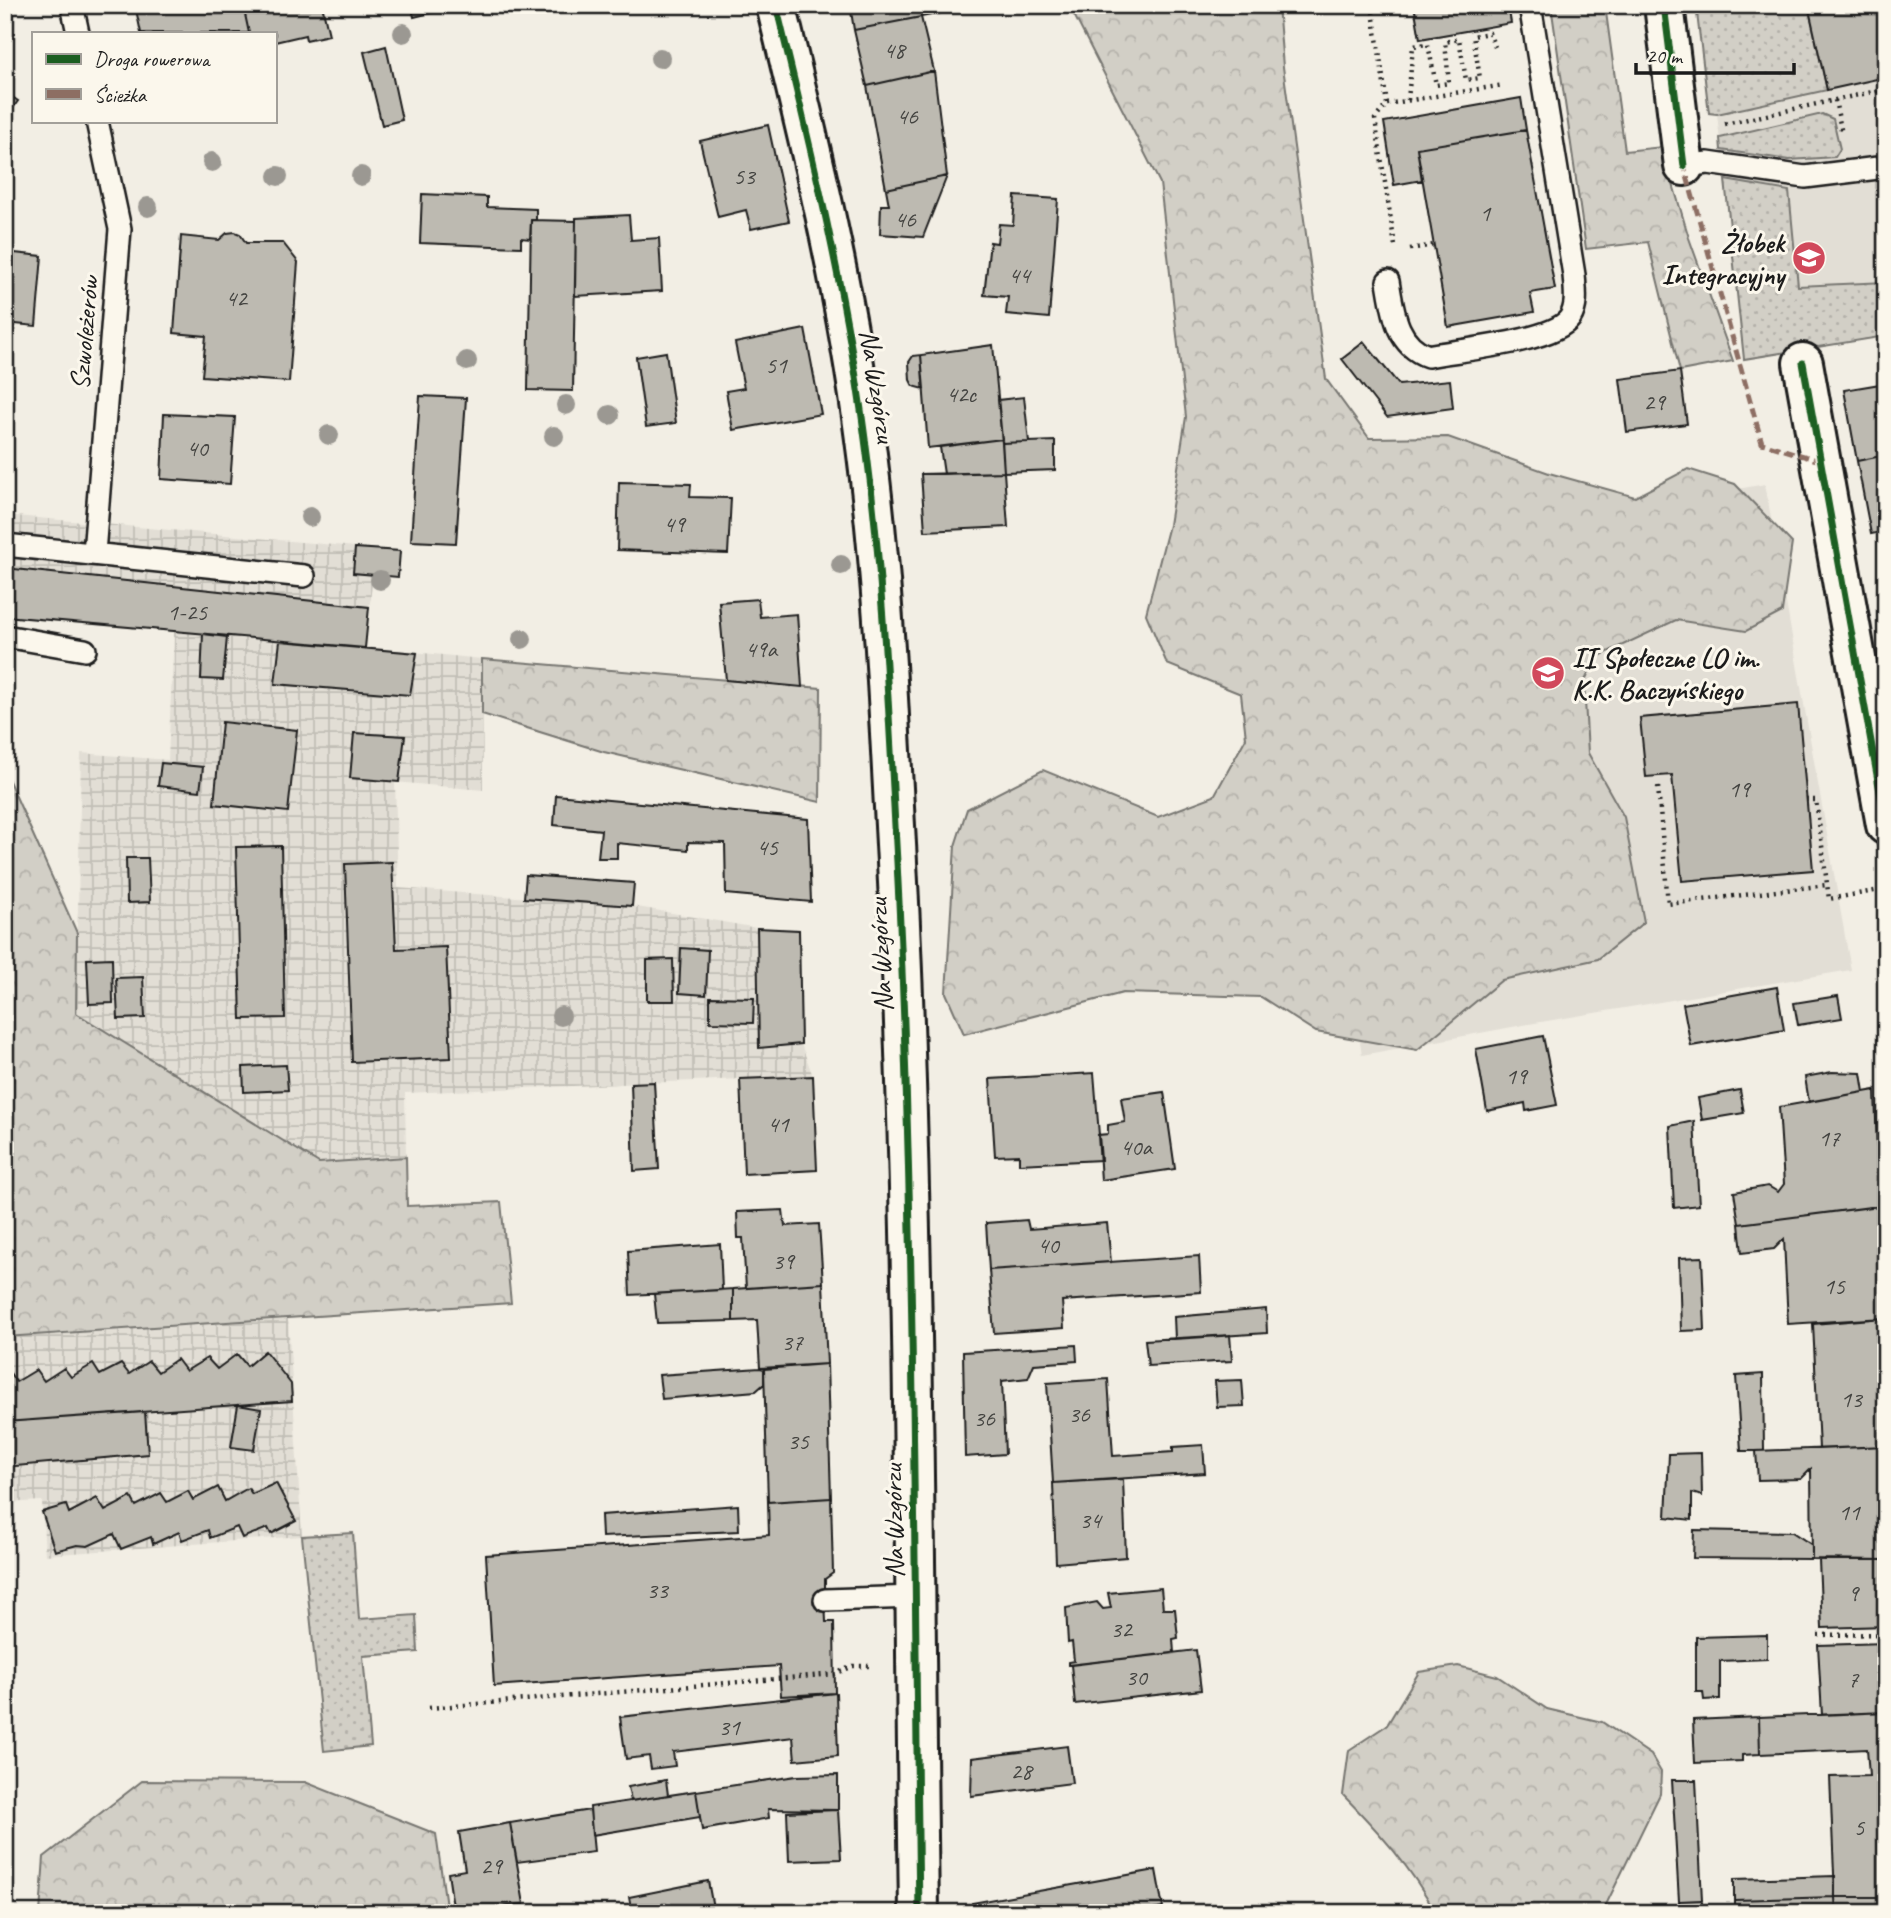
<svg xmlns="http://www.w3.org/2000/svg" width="1891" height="1918" viewBox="0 0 1891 1918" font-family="Caveat,sans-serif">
	<defs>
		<pattern id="industrial-grid" width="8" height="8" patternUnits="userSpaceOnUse" patternTransform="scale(1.75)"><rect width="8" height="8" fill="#e2ded5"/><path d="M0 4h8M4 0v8" fill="none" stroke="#c1beb6"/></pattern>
		<pattern id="grass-dots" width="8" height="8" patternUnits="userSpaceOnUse" patternTransform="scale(1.75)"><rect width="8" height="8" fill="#d2cfc6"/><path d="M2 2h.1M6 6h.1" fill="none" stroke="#b4b1aa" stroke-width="1.8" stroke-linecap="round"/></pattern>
		<pattern id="forest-crowns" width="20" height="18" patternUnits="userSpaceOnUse" patternTransform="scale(1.75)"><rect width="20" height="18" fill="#d2cfc6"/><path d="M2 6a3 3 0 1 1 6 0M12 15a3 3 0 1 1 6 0" fill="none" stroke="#b4b1aa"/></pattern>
	</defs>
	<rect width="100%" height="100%" fill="#f2eee4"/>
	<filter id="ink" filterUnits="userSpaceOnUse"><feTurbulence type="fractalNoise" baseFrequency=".0143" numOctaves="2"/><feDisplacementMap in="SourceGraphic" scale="14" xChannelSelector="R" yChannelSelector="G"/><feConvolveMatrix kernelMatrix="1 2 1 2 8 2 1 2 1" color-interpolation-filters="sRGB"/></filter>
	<g filter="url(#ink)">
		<path fill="#e2ded5" d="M1705,5H1886V336L1744,359Z
			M1765,484L1851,970L1523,1025L1362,1055L1316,775L1384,555Z"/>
		<path fill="url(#industrial-grid)" d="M5,515L400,551L398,577L373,575L365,647L482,659L483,790L395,782L398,888L632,906L757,928L799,930L801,1044L813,1076L405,1093L406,1157L319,1163L76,1013L81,753L168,760L174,632L5,617Z
			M288,1319L302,1536L45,1555L42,1501L5,1503V1337Z"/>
		<path fill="url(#grass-dots)" stroke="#777671" stroke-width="2" d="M1696,5H1808L1827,90L1717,114L1709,113Z
			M1822,114L1833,119L1840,149L1835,157L1789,160L1721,150L1720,138Z
			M1725,180L1789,191L1798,286L1886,282V336L1744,359Z
			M353,1533L359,1619L416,1615L418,1652L363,1656L371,1746L324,1751L302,1536Z"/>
		<path fill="url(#forest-crowns)" stroke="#777671" stroke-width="2" d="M1069,5H1278L1283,67L1326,379L1369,438L1448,437L1549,473L1635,497L1688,469L1735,484L1792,543L1782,612L1746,631L1676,620L1595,658L1584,683L1588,753L1624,817L1644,922L1598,959L1502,980L1417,1050L1316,1032L1261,997L1123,993L964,1034L946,993L955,846L967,809L1043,770L1158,817L1214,796L1246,738L1241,694L1167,664L1146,614L1169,525L1186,417L1160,183Z
			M1551,5H1605L1625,151L1662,147L1689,238L1733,361L1680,371L1648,242L1586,249Z
			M482,659L821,688L820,802L604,752L482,714Z
			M5,772L77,933L76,1013L319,1163L406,1157L407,1206L501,1202L511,1303L5,1337Z
			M1458,1666L1497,1676L1547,1709L1602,1722L1651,1755L1661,1772L1660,1794L1602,1913H1436C1411,1867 1379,1832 1343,1795L1349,1750L1387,1725L1419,1672Z
			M142,1781L305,1782L436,1834L447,1913H40L44,1857Z"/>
		<path fill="#bdbab1" stroke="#1c1c1c" stroke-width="2" d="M135,5H243L249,33H141Z
			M243,5H322L329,35L306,40L305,35L275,42V33H249Z
			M411,5H463L414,17Z
			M850,5H919L921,17L854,30Z
			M919,5H956L957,10L921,17Z
			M1414,5H1508L1511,23L1420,39Z
			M1808,5H1886V77L1827,90Z
			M921,17L934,71L867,86L854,30Z
			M386,46L402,120L382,125L364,52Z
			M934,71L947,176L886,189L867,86Z
			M5,92L18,101L5,119Z
			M1521,98L1526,130L1417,148L1422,180L1394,185L1384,122Z
			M768,125L789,221L751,229L746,210L718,217L700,141Z
			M1526,130L1555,289L1530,293L1534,312L1448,327L1417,148Z
			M5,173H8L7,201H5Z
			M947,176L923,237L880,234L881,205H889L886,189Z
			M422,194L487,197V207L536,209V220H531L530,239L521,238V247L420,243Z
			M1015,196L1058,199L1049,318L1006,314L1008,297L984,295L990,242L997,243L999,224L1013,225Z
			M629,215L631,240L659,238L662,291L575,296L576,218Z
			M531,220L576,221L573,391L528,390Z
			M235,232L240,234L246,243H283L298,262L289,382L202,376L206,336L174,333L181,236L219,240L227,233Z
			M5,252L42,256L36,326L5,323Z
			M805,329L821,414L733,430L726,391L744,388L735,343Z
			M1364,342L1399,385L1450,380L1453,408L1387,417L1342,359Z
			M993,345L1002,439L928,448L921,355Z
			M666,352L676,423L646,427L636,357Z
			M921,355L924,389L913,386L910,380L909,362L913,356Z
			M1680,371L1687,424L1627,432L1620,379Z
			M1886,383V455L1857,461L1844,390Z
			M420,396L466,398L456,543L411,541Z
			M1024,397L1029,442L1002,443L998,400Z
			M164,414L235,417L230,484L161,479Z
			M1002,439L1004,472L944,474L940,447Z
			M1055,441V470L1004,472L1002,443Z
			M1886,455V531L1871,534L1857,461Z
			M1004,472L1008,527L925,531L921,474Z
			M619,482L691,484L690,497L731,498L728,554L617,550Z
			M355,548L400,551L398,577L353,573Z
			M5,568L369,607L365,648L5,616Z
			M758,599L760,617L797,614L802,687L726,680L719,602Z
			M203,634L227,637L223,680L201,679Z
			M280,641L417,653L410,695L275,684Z
			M1798,704L1813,870L1682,881L1672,775L1646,777L1640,718Z
			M222,722L297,730L288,812L214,804Z
			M354,733L405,736L399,782L350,778Z
			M161,763L203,767L200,791L158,786Z
			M556,795L808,819L811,902L726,894L725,843L688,842V850L617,843V858H598L601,830L554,825Z
			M281,846L285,1018L241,1019L236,847Z
			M126,858H148L150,902L127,903Z
			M392,862L396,949L446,947L451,1058L352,1062L345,864Z
			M526,875L634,883L632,906L524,898Z
			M757,928L799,930L801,1044L759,1048Z
			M681,948L708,950L706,995L679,993Z
			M112,958L113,1003L89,1004L87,959Z
			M673,959L674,1001H647V960Z
			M143,977L145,1018L118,1019L116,978Z
			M1777,987L1784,1030L1691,1046L1683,1004Z
			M1838,996L1842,1018L1798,1025L1794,1003Z
			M710,997L754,998L753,1023L710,1022Z
			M1543,1036L1557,1105L1526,1111L1525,1103L1487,1111L1476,1049Z
			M286,1065L288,1090L244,1092L243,1067Z
			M1832,1072L1861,1073L1864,1092L1809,1102L1805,1077Z
			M1094,1073L1101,1160L1019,1164V1155L995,1156L990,1079Z
			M813,1076L817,1170L744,1174L740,1079Z
			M654,1082L659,1169L634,1171L631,1083Z
			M1740,1090L1744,1113L1702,1120L1698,1098Z
			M1875,1090L1879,1206L1739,1224L1734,1192L1768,1186L1778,1192L1784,1184L1779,1107Z
			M1164,1092L1175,1169L1101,1180L1098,1135L1108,1134V1125L1125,1122L1121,1098Z
			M1694,1121L1699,1205L1674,1208L1670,1126Z
			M1879,1206L1884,1318L1788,1324L1784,1239L1774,1249L1742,1253L1739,1224Z
			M783,1210L785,1226L819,1224L823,1283L746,1288L743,1238H738L737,1212Z
			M1027,1220L1029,1229L1107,1223L1111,1262L989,1270L986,1223Z
			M720,1244L722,1290L630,1295L628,1251Z
			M1199,1256L1201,1292L1062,1301L1064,1328L994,1333L989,1270Z
			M1702,1257L1705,1330L1681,1331L1679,1258Z
			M823,1283L827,1364L760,1368L757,1320L733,1321V1289Z
			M733,1289V1321L657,1323L654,1294Z
			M1266,1309L1267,1333L1175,1339L1174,1317Z
			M1884,1318L1886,1446L1819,1449L1813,1324Z
			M1230,1335L1232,1361L1148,1366L1145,1340Z
			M1076,1345L1077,1361L1034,1364L1028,1378L1002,1381L1005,1454L965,1457L963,1352Z
			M265,1351L291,1384L292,1401L5,1422V1376L10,1373L16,1382L36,1370L44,1381L64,1368L71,1377L93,1364L100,1375L121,1364L129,1374L149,1361L158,1372L177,1359L186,1371L207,1358L217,1369L237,1354L247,1366Z
			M827,1364L831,1498L768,1502L764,1369Z
			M760,1368L764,1369V1384L756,1391L662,1399L659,1375Z
			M1763,1374L1764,1451H1741L1736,1376Z
			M1108,1379L1113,1456L1173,1452V1447L1203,1445L1205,1473L1053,1483L1047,1383Z
			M1242,1380L1244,1406L1217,1407L1215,1381Z
			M238,1405L261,1409L254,1450L231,1447Z
			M145,1412L148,1454L5,1467V1422Z
			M1886,1446V1560L1812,1559L1811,1469L1801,1479L1758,1480L1756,1451Z
			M1701,1453L1702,1496L1692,1493V1520L1666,1517L1669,1454Z
			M1123,1479L1126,1557L1056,1563L1053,1483Z
			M276,1483L296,1521L271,1534L268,1528L242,1538L237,1527L210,1538L208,1530L182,1540L179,1532L153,1544L151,1537L121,1549L114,1534L88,1546L77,1545L55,1551L42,1512L66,1505L69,1513L97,1498L105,1511L131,1497L136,1506L161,1493L167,1502L188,1491L193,1500L218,1487L225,1501L248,1488L252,1494Z
			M831,1498L833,1573L825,1579V1600L826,1622H834L835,1693L781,1696L779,1666L494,1686L486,1555L769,1535L768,1502Z
			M738,1505L739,1531L602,1537L601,1515Z
			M1694,1530L1792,1532L1812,1545V1559L1693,1558Z
			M1819,1560H1886V1626L1822,1628Z
			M1161,1588L1163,1609H1175L1178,1638L1173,1639L1174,1653L1068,1665V1662L1074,1661L1072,1642L1068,1643L1066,1608L1097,1602L1103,1609L1111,1608L1108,1593Z
			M1767,1635V1659L1720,1661V1699L1704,1700L1703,1692H1696V1637Z
			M1886,1643V1712L1822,1715L1818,1645Z
			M1196,1650L1201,1690L1075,1704L1071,1665Z
			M836,1693L838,1756L795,1760L793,1737L673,1752L675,1766L651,1769L649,1756L626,1759L620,1717Z
			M1886,1712V1897H1835L1830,1777L1869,1776L1867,1749L1760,1754L1759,1717Z
			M1759,1717L1760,1754L1742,1755V1761L1695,1763L1693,1720Z
			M1067,1746L1072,1783L971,1796L972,1758Z
			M838,1775V1810L768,1809L769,1818L702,1830L696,1791L796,1776Z
			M666,1780L668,1795L631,1801L628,1787Z
			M1672,1780H1696L1702,1900L1679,1901Z
			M696,1791L700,1817L592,1835L590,1807Z
			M590,1810L594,1852L517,1862L510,1823Z
			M838,1810L841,1859L789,1861L787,1812Z
			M510,1823L524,1904L454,1913L448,1873L465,1870L459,1832Z
			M1156,1870L1163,1908L1137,1913H972V1903Z
			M1835,1876V1897L1734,1900V1879Z
			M708,1881L714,1913H632L629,1897Z
			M1835,1897H1886V1913H1836Z
			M1835,1897L1836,1913H1734V1900Z
			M1702,1900V1913H1679V1901Z"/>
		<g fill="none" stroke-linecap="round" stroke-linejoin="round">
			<g stroke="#1c1c1c" stroke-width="26">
				<path id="service" d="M72,5L78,33
					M1684,166L1708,163L1805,177L1886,167
					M1388,281C1393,311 1396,345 1428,356C1458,350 1553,342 1570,318C1578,305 1575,289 1574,275L1530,5
					M5,545L304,576
					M94,553L120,229L97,121
					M5,636L85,650
					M825,1600L915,1597"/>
			</g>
			<g stroke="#1c1c1c" stroke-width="44">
				<path id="minor" d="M776,5C811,149 846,292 865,439C884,580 889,721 897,862C915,1212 914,1563 919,1913
					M1664,5L1684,166
					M1803,363L1886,825"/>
			</g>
			<path stroke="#1c1c1c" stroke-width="4.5" stroke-dasharray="2 5" stroke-linecap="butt" d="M1372,5L1387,104L1375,119L1395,246
				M1408,100L1413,46L1428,44L1436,85L1449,83L1445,42L1459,39L1466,80L1480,78L1473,36L1489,33L1495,47
				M1835,100L1842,134
				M1387,104L1504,85
				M1725,124L1886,89
				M1410,249L1434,245
				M1658,787L1668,904L1827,885
				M1806,800H1816L1829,899L1886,889
				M1818,1635L1886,1634
				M429,1708L835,1674L853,1666H870"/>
			<use href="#service" stroke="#fbf7ec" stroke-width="21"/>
			<use href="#minor" stroke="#fbf7ec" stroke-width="38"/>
			<path stroke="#8d6e63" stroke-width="5" stroke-dasharray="10 5" stroke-linecap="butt" d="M1683,162L1762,443L1820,461"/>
			<g stroke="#fbf7ec" stroke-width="11">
				<path id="cycleway" d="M776,5C811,149 846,292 865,439C884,580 889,721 897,862C915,1212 914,1563 919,1913
					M1664,5L1684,166
					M1803,363L1886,825"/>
			</g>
			<use href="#cycleway" stroke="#1b5e20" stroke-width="7"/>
		</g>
		<g fill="#9b9892">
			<circle cx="403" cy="33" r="10"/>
			<circle cx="660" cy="58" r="10"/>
			<circle cx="212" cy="162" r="10"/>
			<circle cx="278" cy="176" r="10"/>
			<circle cx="361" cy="176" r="10"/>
			<circle cx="148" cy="207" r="10"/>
			<circle cx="467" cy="361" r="10"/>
			<circle cx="566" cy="405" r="10"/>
			<circle cx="610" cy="415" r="10"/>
			<circle cx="329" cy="435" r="10"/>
			<circle cx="554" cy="436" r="10"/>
			<circle cx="310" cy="517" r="10"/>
			<circle cx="841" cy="565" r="10"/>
			<circle cx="380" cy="580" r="10"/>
			<circle cx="522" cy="639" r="10"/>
			<circle cx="561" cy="1016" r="10"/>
		</g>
	</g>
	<defs>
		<g id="school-disc" transform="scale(1.75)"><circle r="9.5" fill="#d1495b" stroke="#fbf7ec"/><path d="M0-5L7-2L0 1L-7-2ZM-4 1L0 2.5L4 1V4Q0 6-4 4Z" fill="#fff"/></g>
	</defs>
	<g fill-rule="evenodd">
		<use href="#school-disc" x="1809" y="258"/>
		<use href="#school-disc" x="1548" y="673"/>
	</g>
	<g text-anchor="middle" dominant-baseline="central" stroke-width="6" stroke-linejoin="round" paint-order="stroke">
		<g font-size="24" fill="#444441">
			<text x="894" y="50">48</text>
			<text x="907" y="116">46</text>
			<text x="744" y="176">53</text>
			<text x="1485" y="213">1</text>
			<text x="905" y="219">46</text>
			<text x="1019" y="275">44</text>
			<text x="236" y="298">42</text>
			<text x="776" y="365">51</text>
			<text x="961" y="394">42c</text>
			<text x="1654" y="402">29</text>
			<text x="197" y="448">40</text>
			<text x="674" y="524">49</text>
			<text x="187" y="612">1-25</text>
			<text x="761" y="649">49a</text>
			<text x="1739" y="789">19</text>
			<text x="767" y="847">45</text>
			<text x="1516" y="1076">19</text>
			<text x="778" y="1124">41</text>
			<text x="1829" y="1138">17</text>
			<text x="1136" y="1147">40a</text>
			<text x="1048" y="1245">40</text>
			<text x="783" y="1261">39</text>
			<text x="1834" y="1286">15</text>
			<text x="792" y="1342">37</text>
			<text x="1851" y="1399">13</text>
			<text x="1079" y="1414">36</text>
			<text x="984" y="1418">36</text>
			<text x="798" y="1441">35</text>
			<text x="1849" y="1512">11</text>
			<text x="1090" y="1520">34</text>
			<text x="657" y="1590">33</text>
			<text x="1853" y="1593">9</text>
			<text x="1121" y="1629">32</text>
			<text x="1136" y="1677">30</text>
			<text x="1853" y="1679">7</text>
			<text x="729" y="1727">31</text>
			<text x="1021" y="1771">28</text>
			<text x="1859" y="1827">5</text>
			<text x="491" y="1866">29</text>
		</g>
		<g font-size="28" font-weight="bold" fill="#1c1c1c" stroke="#fbf7ec" text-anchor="end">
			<text x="1784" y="242">Żłobek<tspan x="1784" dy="32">Integracyjny</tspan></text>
			<text x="1572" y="657" text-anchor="start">II Społeczne LO im.<tspan x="1572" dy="32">K.K. Baczyńskiego</tspan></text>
		</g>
		<g font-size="28" fill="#1c1c1c" stroke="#fbf7ec">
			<text transform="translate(84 333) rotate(-85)">Szwoleżerów</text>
			<text transform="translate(878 386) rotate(81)">Na Wzgórzu</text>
			<text transform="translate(880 955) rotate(-93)">Na Wzgórzu</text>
			<text transform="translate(893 1521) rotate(-91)">Na Wzgórzu</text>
		</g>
	</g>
	<rect width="1891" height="1918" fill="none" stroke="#fbf7ec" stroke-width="28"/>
	<rect x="14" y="14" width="1863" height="1890" fill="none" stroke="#1c1c1c" stroke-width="2.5" filter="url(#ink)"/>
	<rect x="32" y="32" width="245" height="91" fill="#fbf7ec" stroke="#a29f99" stroke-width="2"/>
	<rect x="46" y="54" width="35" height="10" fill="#1b5e20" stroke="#a29f99" stroke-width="2"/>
	<text x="94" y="66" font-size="21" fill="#1c1c1c">Droga rowerowa</text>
	<rect x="46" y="89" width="35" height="10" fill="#8d6e63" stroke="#a29f99" stroke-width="2"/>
	<text x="94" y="102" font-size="21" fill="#1c1c1c">Ścieżka</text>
	<path d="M1636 63v10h158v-10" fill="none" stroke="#1c1c1c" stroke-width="3.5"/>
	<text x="1646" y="63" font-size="21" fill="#1c1c1c" stroke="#fbf7ec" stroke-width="5" paint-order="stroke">20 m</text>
</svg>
